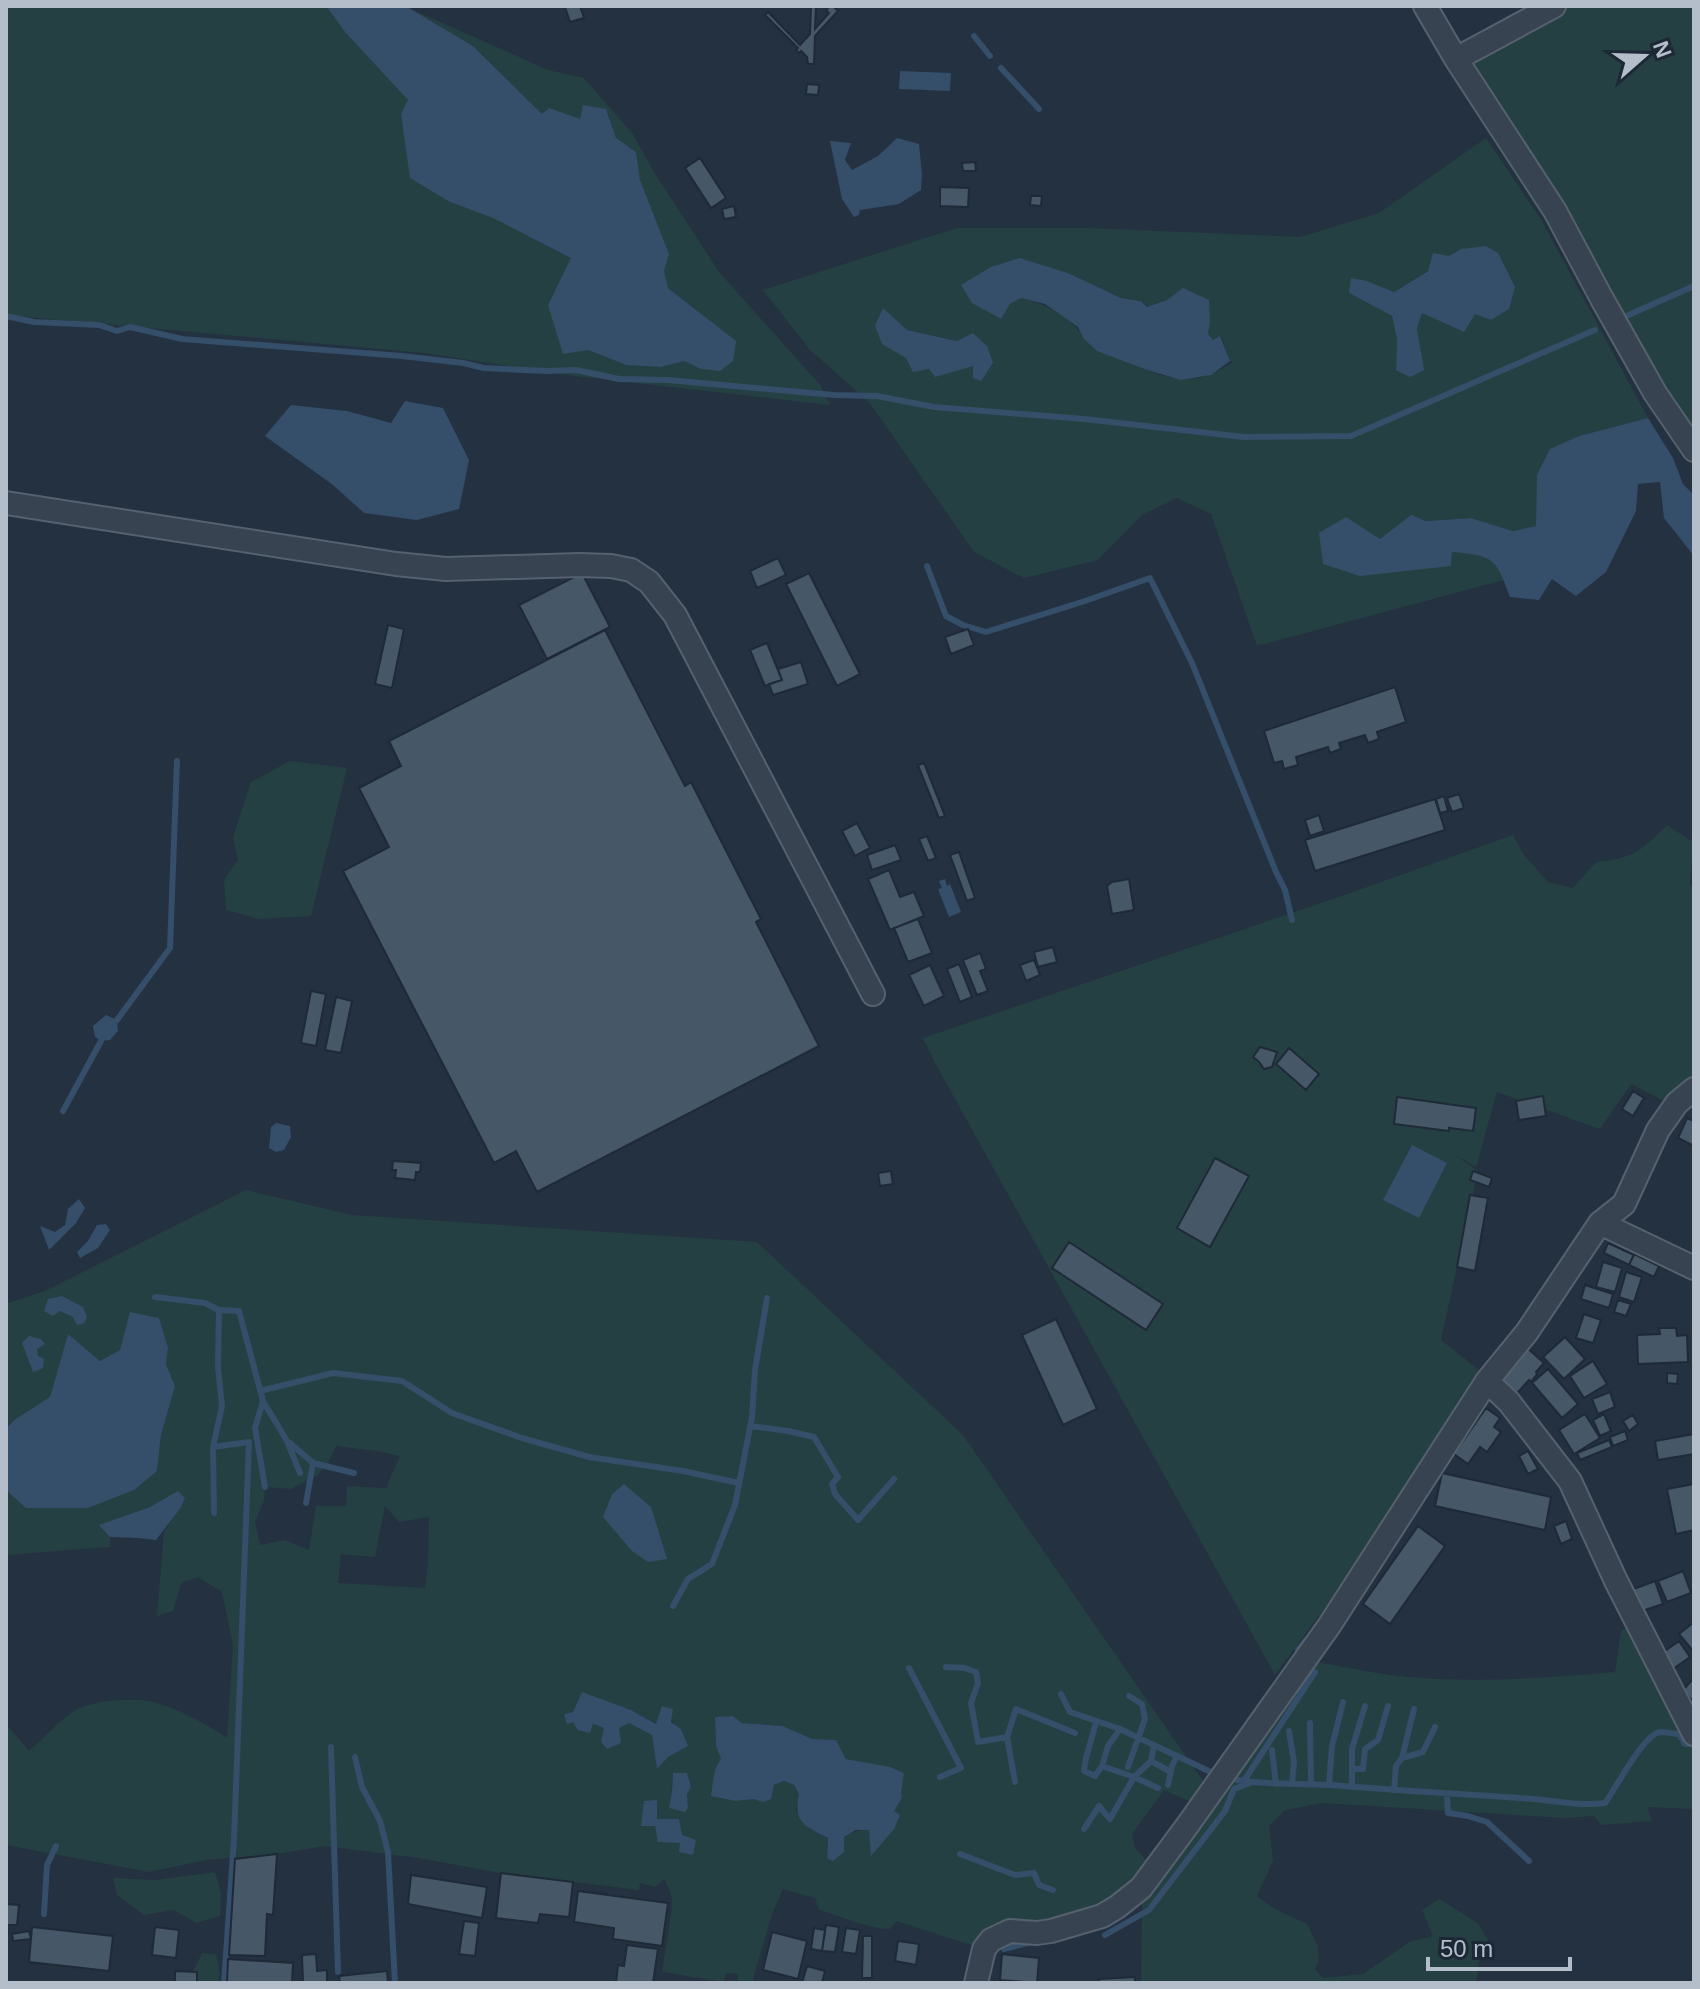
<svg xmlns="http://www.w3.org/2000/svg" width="1700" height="1989" viewBox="0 0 1700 1989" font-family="Arial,sans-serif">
	<rect width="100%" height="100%" fill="#233141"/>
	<path fill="#254042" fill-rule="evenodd" d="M6,6H326L345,32L409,100L401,115L404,133L450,202L493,218L572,258L548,305L587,350L626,365L661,367L684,360L701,369L698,311L668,288L664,271L669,254L640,181L636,152L616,138L606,109L581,124L542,114L473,46L409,8L548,70L584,78L632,133L654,172L719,272L821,386L830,405L574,376L424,353L6,315Z
		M1567,6H1694V430L1664,385L1472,68L1476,54Z
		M1486,138L1542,221L1648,418L1579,436L1537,475V526L1513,531L1471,518L1426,521L1411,516L1380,539L1319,533L1451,566L1452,552C1476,554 1495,553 1504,580L1257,646L1211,514L1177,498L1142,515L1098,560L1024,578L974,552L869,402L810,350L763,290L957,228H1089L1300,237L1379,213ZM1461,249L1509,277L1514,287L1453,327L1422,313L1417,329L1423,369L1396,370L1397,339L1392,316L1349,293L1367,281L1394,292ZM1020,258L1068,273L1121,298L1141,301L1148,307L1167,300L1210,323L1208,334L1213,340L1221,336L1230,361H1234C1227,366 1219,371 1212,374C1169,392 1120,356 1083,338C1072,315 1044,304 1021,298L1010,304L1001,318ZM883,309L907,330L958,341L993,363L913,371Z
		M290,761L347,768L311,916L259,919L226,910L224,880L238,860L233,837L251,782Z
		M1667,825L1693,842L1690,885L1694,888V1079L1666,1102L1631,1084L1600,1129L1497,1092L1476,1167L1452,1153L1478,1171L1441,1340L1493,1381L1275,1675L935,1063L923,1038L1336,898L1513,835L1524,855L1548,882L1573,888L1596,862C1633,859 1642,850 1667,825Z
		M246,1190L352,1215L757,1242L963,1435L1206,1785L1195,1804L1164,1790L1132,1834L1135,1848L1151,1865L1112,1903L980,1948L897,1921L890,1929C868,1929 841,1916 819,1910L815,1898L783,1889L772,1914L752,1983H738V1974L726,1973L724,1982L662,1972L672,1908L671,1894L664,1879L655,1887L640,1883L639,1890L501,1873L418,1858L325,1846L277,1854L206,1860L149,1872L6,1845V1724L29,1751C44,1738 59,1720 76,1710C95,1700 128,1698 149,1701C171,1705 209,1725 227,1738L233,1645L222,1592L198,1577L181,1583L173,1611L157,1616L164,1531L180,1509L179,1492L150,1507L100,1525L110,1537V1547L6,1555V1490L157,1472L161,1435L175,1386L166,1364L168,1348L120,1350L100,1361L68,1335L50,1398L14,1420L6,1429V1304L45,1291ZM336,1446L377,1451L400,1456L386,1488L347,1486L346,1506H316L309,1550L285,1540L260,1545L255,1522L264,1500L265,1487L291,1489L318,1475L330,1459ZM385,1506L399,1522L429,1517L428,1562L425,1588L338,1583L341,1554L375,1557ZM582,1693L631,1710L657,1724L663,1706L688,1746L668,1757L652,1734L629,1723C616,1730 607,1729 593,1724L590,1732L564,1714L573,1712ZM733,1716L742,1723L783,1726L812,1739L836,1740L846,1759L867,1763L894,1811L872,1855L869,1830C846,1830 841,1841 827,1857L828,1838L814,1831L796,1811L799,1794L794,1785L784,1781L735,1801L712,1796L721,1759L716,1745L715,1717ZM673,1773L687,1794L688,1808L685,1811L670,1808Z
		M1634,1623L1694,1740V1809L1647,1807L1652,1821L1601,1825L1594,1816L1565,1818L1322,1803L1285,1810L1269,1826L1273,1861L1257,1896L1273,1908L1307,1924L1318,1946L1319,1960L1315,1969L1323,1978L1363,1974L1409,1942L1433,1936L1422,1910L1439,1899L1478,1923L1489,1942L1479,1962L1476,1983H1141L1142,1901L1125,1917L1122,1910L1316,1662C1346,1667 1377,1674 1407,1677C1477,1683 1546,1678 1615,1672L1621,1631Z
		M215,1872L221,1892L220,1916L196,1923L174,1910L144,1915L117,1895L113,1878L155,1880Z
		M202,1953L216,1954L220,1974L218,1983H190L189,1980Z"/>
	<path fill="#354e69" d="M326,6H404L409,8L473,46L542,114L549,108L580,119L583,105L606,109L616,138L636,152L640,180L669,254L664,271L668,288L736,341L733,361L720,371L701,369L684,361L661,367L626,365L588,350L563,354L548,305L571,258L493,218L450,202L410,178L401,114L408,100L345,32Z
		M900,71L951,73L950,91L899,89Z
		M897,138L919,144L922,175L921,190L899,204L860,210L859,215L854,217L842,199L830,141L851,143L845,160L852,170L878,156Z
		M1486,246L1498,253L1515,287L1509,309L1491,320L1475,314L1464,332L1422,313L1417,329L1424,370L1410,377L1396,370L1397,339L1392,316L1349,293L1351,278L1367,281L1394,292L1428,271L1433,253L1449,256L1461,249Z
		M1020,258L1068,273L1121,298L1141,301L1147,307L1167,300L1183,288L1209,300L1210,323L1208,334L1213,340L1220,336L1230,361L1211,375L1181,380L1147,370L1097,351L1083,338L1078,327L1045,304L1021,298L1010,304L1001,319L972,303L961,285L991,267Z
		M883,308L907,330L957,341L973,333L987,346L993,363L981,381L973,378V366L935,377L929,369L913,372L906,358L882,344L875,326Z
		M405,401L443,408L469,460L459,509L417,520L364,513L333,485L265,436L291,405L347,411L391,423Z
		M1648,418L1673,458L1683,484L1694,495V556L1664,518L1660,482L1638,484L1636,511L1606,572L1576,596L1552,579L1539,600L1510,597C1496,558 1494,556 1452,552L1451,566L1360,576L1323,564L1319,533L1346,517L1380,539L1411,515L1426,521L1471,518L1513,531L1536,526L1537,475L1550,449L1579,436Z
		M945,879L947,886L950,884L961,912L949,917L938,889L942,888L939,881Z
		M106,1015L117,1020L118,1031L110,1040L101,1041L95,1037L93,1026Z
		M276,1123L290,1126L291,1137L284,1150L276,1152L269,1148L271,1127Z
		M1412,1145L1447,1163L1419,1218L1383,1200Z
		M79,1199L85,1208L76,1223L49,1250L40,1226L55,1232L65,1225L68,1209Z
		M106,1224L110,1230L98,1248L80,1258L77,1252L88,1241L97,1225Z
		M62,1296L83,1307L87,1317L84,1323L77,1325L73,1317L60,1311L53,1316L44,1311L48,1299Z
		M130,1312L159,1318L168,1348L166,1364L175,1386L161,1435L157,1471L134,1490L88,1508H26L6,1490V1429L14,1420L50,1397L68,1334L100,1361L120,1350Z
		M29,1336L41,1339L45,1344L37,1349L38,1356L44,1359L43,1368L33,1372L22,1343Z
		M624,1484L651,1507L667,1559L648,1562L632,1551L603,1517L612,1494Z
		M178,1491L185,1498L180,1509L156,1540L138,1538L110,1537L99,1525L150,1507Z
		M582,1692L631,1710L656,1724L662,1706L673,1709L671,1722L681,1729L688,1746L668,1757L657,1769L652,1735L629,1723L619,1728L621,1743L607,1749L601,1742L604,1728L593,1724L590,1733L578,1730L573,1722L567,1724L564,1714L573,1712Z
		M733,1716L742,1723L783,1726L812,1739L836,1740L846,1759L890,1767L904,1773L901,1792L902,1798L894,1811L900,1815L894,1829L871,1856L869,1830H856L844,1837V1852L833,1861L827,1858L828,1838C804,1826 793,1822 799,1794L794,1785L784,1781L774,1785L771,1799L763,1802L754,1799L735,1801L711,1796C713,1783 713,1769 721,1759L716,1746L715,1717Z
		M673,1773H687L691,1787L687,1794L688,1808L685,1812L669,1808L672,1791Z
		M657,1800V1819H679L682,1835L696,1840L693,1855L679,1852L680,1843L658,1842L655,1826H641L644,1801Z"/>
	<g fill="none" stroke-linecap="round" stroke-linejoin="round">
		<path stroke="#354e69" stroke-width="6" d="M974,36L990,56
			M1001,68L1039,109
			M6,316L34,322L99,325L117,331L130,327L182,339L402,356L463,363L484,368L547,371L576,370L619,379L668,380L834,395L877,396L934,407L1084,419L1244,437L1351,436L1595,330
			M1624,317L1694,286
			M927,566L946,616L963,625L986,632L1085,601L1150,578L1192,663L1276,872L1285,890L1292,920
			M117,1020L170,948L177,761
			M63,1111L101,1041
			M155,1297L205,1303L219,1310L239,1311L263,1401L287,1441L300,1473
			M260,1391L333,1373L402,1381L452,1413L522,1438L589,1457L683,1471L739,1483
			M263,1401L255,1428L265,1487
			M750,1426L788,1431L814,1437L838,1477L832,1484L835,1494L858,1520L894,1479
			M290,1443L313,1463L354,1473
			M213,1447L249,1442L234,1839L224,1983
			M306,1503L313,1463
			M214,1513L213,1447L222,1406L218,1367L219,1310
			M673,1606L688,1579L712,1564L735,1505L752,1417L755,1370L767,1298
			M1298,1650L1307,1639
			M946,1667L965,1668L976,1672L978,1683L971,1703L978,1742L1007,1737
			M909,1668L961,1768L940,1777
			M1061,1694L1070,1712L1120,1729L1213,1773L1210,1778
			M1310,1723L1311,1784
			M1289,1731L1294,1762L1292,1784
			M1154,1745L1151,1761L1171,1772
			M331,1747L338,1972
			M1272,1750L1276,1784
			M355,1757L362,1787L380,1821L388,1852L395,1983
			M1402,1758L1423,1752L1435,1727
			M1151,1761L1134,1777L1158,1788
			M1102,1766L1108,1746L1120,1729
			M1128,1767L1145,1719L1142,1704L1129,1696
			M1352,1769H1363L1365,1749L1378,1740L1388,1706
			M1237,1780C1268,1785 1298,1783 1329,1785C1393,1790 1456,1794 1520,1798C1548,1799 1577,1807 1605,1803C1616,1788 1643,1735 1660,1732C1666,1732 1674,1734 1679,1734L1685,1744H1694
			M1244,1781L1315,1672
			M1015,1782L1007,1737L1016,1709L1075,1733
			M1168,1785L1172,1766L1177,1756
			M1329,1785L1332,1746L1343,1702
			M1352,1787V1749L1365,1706
			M1394,1790L1396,1766L1402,1758L1414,1709
			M1447,1795L1448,1813L1468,1816L1487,1822L1529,1861
			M1084,1829L1099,1806L1110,1819L1134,1777L1102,1766L1095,1776L1084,1771C1085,1754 1093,1738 1096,1721
			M960,1854L1015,1875L1034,1873L1039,1885L1053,1890
			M44,1914L47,1865L56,1846
			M1105,1935L1149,1910L1225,1811L1234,1789L1250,1783
			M1004,1949L1031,1942"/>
	</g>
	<path fill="#465768" stroke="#1e2a38" stroke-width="2" d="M569,6H580L584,18L570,22L565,7Z
		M811,6H816L815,29L829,13L826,10L830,6H833L838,11L815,36L814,64H808L807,57L801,51L799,53L796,50L798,48L765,15L768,12L800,45L810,34Z
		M807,84L819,85L818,95L806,94Z
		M700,158L726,198L711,208L685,168Z
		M975,162L976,171H963L962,163Z
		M940,187L969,188L968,207L940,206Z
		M1031,196H1042L1041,206L1030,205Z
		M734,206L736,217L724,219L722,209Z
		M778,558L786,575L757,588L750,571Z
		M582,573L610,627L547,659L519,605Z
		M809,573L860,674L837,686L786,584Z
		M388,625L404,629L392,688L375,684Z
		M968,629L974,645L951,654L945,637Z
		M605,630L685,786L691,782L761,919L756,922L819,1046L537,1192L516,1151L494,1163L343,871L389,847L359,788L401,766L389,741Z
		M767,643L782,680L765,686L750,650Z
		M801,662L808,684L773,695L769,684L782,680L778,669Z
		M1395,687L1406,722L1377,732L1379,739L1368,743L1365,735L1339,743L1341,749L1330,753L1328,747L1296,757L1298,765L1284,769L1282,761L1274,763L1264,731Z
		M924,763L945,816L939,818L918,765Z
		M1459,794L1464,808L1452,812L1447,798Z
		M1444,796L1448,811L1440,813L1436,799Z
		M1435,799L1445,830L1315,871L1305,840Z
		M1319,815L1324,831L1310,836L1305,820Z
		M857,823L870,848L855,856L842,831Z
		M927,836L936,858L928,861L919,839Z
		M895,845L901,860L872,870L867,855Z
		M959,852L975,898L967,901L950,855Z
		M889,870L900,897L914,892L924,916L890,930L868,879Z
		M1129,879L1134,910L1112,914L1107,886L1112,882Z
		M918,919L932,953L908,962L894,928Z
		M1053,947L1057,962L1038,967L1034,952Z
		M980,953L986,969L980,971L988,991L977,995L963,960Z
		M1034,960L1040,975L1026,981L1020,965Z
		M959,964L972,997L960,1002L947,969Z
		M930,965L944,996L924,1006L909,975Z
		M311,991L326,994L316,1046L301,1043Z
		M336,997L352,1001L341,1053L325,1050Z
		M1260,1047L1277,1052L1272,1067L1264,1069L1259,1062L1253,1057Z
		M1289,1048L1319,1074L1306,1090L1276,1064Z
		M1633,1091L1644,1098L1633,1116L1622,1109Z
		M1543,1096L1546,1116L1519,1120L1516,1101Z
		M1397,1097L1476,1108L1473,1131L1449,1128V1131L1394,1124Z
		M1687,1118L1694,1121V1146L1678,1138Z
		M1215,1158L1249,1176L1210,1247L1177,1228Z
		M393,1161L421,1163L420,1172H416L415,1180L395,1178L396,1170H392Z
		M891,1171L893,1184L880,1186L878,1173Z
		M1473,1171L1492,1178L1489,1187L1470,1180Z
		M1470,1195L1488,1198L1475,1271L1457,1267Z
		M1069,1242L1163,1304L1146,1330L1052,1268Z
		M1608,1243L1634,1255L1629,1265L1604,1253Z
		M1634,1254L1659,1266L1654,1277L1629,1265Z
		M1603,1262L1622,1268L1615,1292L1596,1287Z
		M1626,1272L1642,1277L1634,1302L1619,1297Z
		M1585,1285L1613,1294L1609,1308L1581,1299Z
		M1618,1300L1631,1304L1626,1316L1614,1312Z
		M1584,1314L1601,1320L1593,1343L1576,1338Z
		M1056,1319L1097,1409L1063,1425L1022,1335Z
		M1659,1328H1676L1677,1336L1687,1335L1688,1362L1638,1364L1637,1335L1660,1334Z
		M1565,1337L1585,1359L1564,1379L1543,1357Z
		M1525,1346L1544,1363L1536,1372L1537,1374L1531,1382L1529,1380L1512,1399L1497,1378Z
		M1593,1361L1607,1384L1584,1398L1570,1376Z
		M1548,1369L1578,1404L1562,1418L1532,1383Z
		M1667,1373L1678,1374L1677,1384L1667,1383Z
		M1610,1392L1615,1407L1598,1414L1592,1399Z
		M1486,1408L1500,1418L1494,1427L1501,1432L1487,1452L1480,1447L1468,1464L1454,1454Z
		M1585,1414L1600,1438L1574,1454L1559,1430Z
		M1604,1414L1611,1431L1600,1436L1593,1420Z
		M1633,1415L1638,1424L1629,1431L1623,1421Z
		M1625,1431L1628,1440L1613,1446L1610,1437Z
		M1694,1434V1454L1658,1460L1655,1441Z
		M1609,1440L1612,1447L1580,1460L1577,1453Z
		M1528,1451L1538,1469L1528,1474L1519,1456Z
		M1442,1473L1551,1497L1545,1530L1435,1506Z
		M1694,1484V1530L1676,1534L1667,1489Z
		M1566,1521L1572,1539L1561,1544L1554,1526Z
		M1418,1526L1445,1546L1390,1624L1363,1604Z
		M1683,1571L1691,1593L1667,1602L1658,1581Z
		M1655,1581L1663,1604L1639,1612L1631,1590Z
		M1694,1622V1650L1693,1651L1679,1634Z
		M1679,1641L1690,1657L1673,1669L1662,1653Z
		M1694,1678V1702L1682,1691Z
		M277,1854L273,1915L267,1914L265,1956L229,1955L235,1859Z
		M501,1873L573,1882L569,1917L540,1914L538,1923L496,1918Z
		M411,1875L487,1887L482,1918L408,1904Z
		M578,1891L668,1903L662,1946L613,1939L614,1928L574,1922Z
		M6,1904L19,1905L17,1925H8L6,1946Z
		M464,1921L479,1923L475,1956L459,1954Z
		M826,1925L839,1927L835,1952L822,1951Z
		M32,1927L113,1936L109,1971L29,1962Z
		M155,1927L179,1930L176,1958L152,1955Z
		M814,1928L825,1930L822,1951L811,1949Z
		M846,1928L860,1930L856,1954L842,1952Z
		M29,1931L31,1939L13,1941L12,1934Z
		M772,1932L807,1941L798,1979L763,1970Z
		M863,1936H872V1978H862Z
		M898,1941L919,1944L916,1965L895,1961Z
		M627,1945L658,1949L653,1983H616L618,1965L624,1966Z
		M316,1954L317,1971L327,1970V1983H303L302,1955Z
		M1002,1954L1039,1958L1037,1983L1000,1980Z
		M228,1959L293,1963L292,1983H227Z
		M807,1966L825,1971L822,1983H802Z
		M175,1971L197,1972V1983H175Z
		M387,1971L388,1983H340L339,1976Z
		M1135,1977V1983H1099V1979Z"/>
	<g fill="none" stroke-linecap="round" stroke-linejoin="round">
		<g stroke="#55616e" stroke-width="26">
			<path id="street" d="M1425,6L1456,59L1555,211L1602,299L1655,393L1694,450
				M1456,59L1554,6
				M6,503L396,564L446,569L579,565L611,566L631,570L649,582L675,615L873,994
				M1600,1223L1694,1268
				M1487,1381L1509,1402L1570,1481L1616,1581L1694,1734
				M976,1983L984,1949L991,1940L1010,1931L1037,1933L1051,1931L1102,1916L1117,1907L1141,1888L1187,1826L1329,1626L1487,1381L1527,1332L1600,1223L1624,1204L1658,1130L1677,1103L1694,1089"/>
		</g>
		<use href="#street" stroke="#374351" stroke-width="22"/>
	</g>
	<rect width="1700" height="1989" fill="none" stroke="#b4becb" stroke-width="16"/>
	<g transform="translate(1644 56) rotate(70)" stroke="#1c2836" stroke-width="6" paint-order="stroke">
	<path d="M0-6L14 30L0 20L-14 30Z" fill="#b4becb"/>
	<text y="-12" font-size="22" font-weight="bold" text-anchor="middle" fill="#b4becb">N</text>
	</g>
	<path d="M1428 1957v12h142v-12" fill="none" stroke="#b4becb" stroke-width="4"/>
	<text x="1440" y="1957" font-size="24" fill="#b4becb" stroke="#1c2836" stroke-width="6" paint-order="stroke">50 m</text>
</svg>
